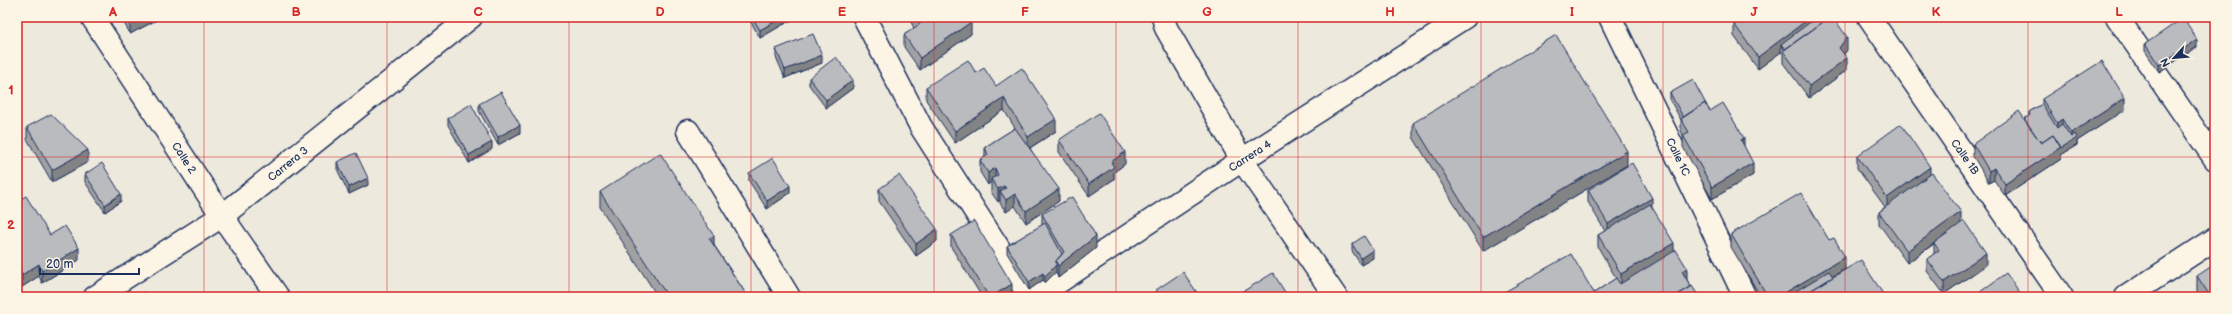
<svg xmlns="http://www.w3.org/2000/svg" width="2232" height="314" viewBox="0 0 2232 314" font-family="'Balsamiq Sans',sans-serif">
	<rect width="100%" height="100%" fill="#eee9dd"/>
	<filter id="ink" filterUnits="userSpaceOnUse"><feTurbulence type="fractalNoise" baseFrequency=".025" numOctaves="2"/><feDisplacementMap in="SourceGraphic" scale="8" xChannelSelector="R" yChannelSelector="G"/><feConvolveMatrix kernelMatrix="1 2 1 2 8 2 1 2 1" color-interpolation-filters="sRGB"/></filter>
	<g filter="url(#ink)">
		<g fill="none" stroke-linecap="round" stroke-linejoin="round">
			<g stroke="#1b2f5e" stroke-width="25">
				<path id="minor" d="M92,17L222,216L278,297
					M864,17L921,127L1030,297
					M1163,17L1166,28L1242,160L1336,297
					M1610,17L1745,297
					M1869,17L2062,297
					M2117,17L2215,159
					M688,131L789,297
					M95,297L222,216L471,17
					M1036,297L1242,160L1465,17
					M2126,297L2215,239"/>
			</g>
			<use href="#minor" stroke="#fcf5e5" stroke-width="22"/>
		</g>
		<path fill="#a0a1a3" stroke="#1b2f5e" d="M121,17H162L130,34Z
			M748,17H796L760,38Z
			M911,17H968L971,34L920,70L904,47V35L914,28L911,22Z
			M1822,21L1847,50L1844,54L1847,70L1809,98L1783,63V54L1781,52L1758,69L1734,36V24Z
			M2145,44L2197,47L2159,72L2145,51Z
			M776,49L822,63L785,78L776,57Z
			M976,73L996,86L1056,131L1030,148L1059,201L1026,223L1015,206L1006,212L1000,203V200L998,202L991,192V182L988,185L980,172V160L985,157V147L1015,128L1004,110L955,143L926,100V87Z
			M809,78L853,88L826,108L809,85Z
			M1670,93L1707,107L1710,111L1744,147L1753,175L1712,199L1683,147V135L1681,131V120L1670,100Z
			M2042,99L2125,110L2077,141V145L2061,155V159L2005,196L1994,180L1989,183L1973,156V144L2024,119L2029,116V112L2042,104Z
			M479,104L520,133L498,145L479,111Z
			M448,118L492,149L469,163L448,125Z
			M1413,123L1627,165L1483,251L1413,137Z
			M27,127L88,162L52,182L27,139Z
			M1059,140L1125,164L1114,172V179L1089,196L1059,152Z
			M1857,156L1930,175L1986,265L1944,294L1927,271V259L1934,254V244L1907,263L1879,224V212L1885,207L1857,168Z
			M337,162L368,185L349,194L337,169Z
			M749,173L790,193L767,209L749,181Z
			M85,174L121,201L105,212L85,182Z
			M879,189L937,241L916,256L879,201Z
			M1588,190L1652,208L1687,280L1699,297H1501V294L1594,293L1616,278L1598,247V235L1605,231L1588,202Z
			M600,192L714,245L748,297H658L600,207Z
			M17,201L50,235L79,260L42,283L39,276L22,287L17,279Z
			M1042,214L1096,248L1058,278L1056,272L1045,283L1043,280L1029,290L1007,253V246L1042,225Z
			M1731,234L1845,269L1885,297H1761L1731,247Z
			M951,235L1012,296L1010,297H982L951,247Z
			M1352,244L1373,258L1361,265L1352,251Z
			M2197,276L2215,297H2202L2197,291Z
			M1156,290L1200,297H1156Z"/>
		<path fill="#828385" stroke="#1b2f5e" d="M139,17H162L130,34V22Z
			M783,17H796L760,38V30Z
			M1811,17H1827L1784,49L1781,44V52L1758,69V57Z
			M971,22V34L920,70V58Z
			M1847,37V50L1839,60V48Z
			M2197,40V47L2159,72V65Z
			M822,55V63L785,78V70Z
			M1847,58V70L1809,98V86Z
			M853,80V88L826,108V100Z
			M1004,98V110L955,143V131Z
			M2125,98V110L2077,141V145L2061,155V159L2005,196V184L2061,147L2071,142V133Z
			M1056,119V131L1028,149V137Z
			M2062,119V131L2057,135V123Z
			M520,125V133L498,145V137Z
			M1744,138V150L1741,140Z
			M492,142V149L469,163V155Z
			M88,150V162L52,182V170Z
			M1627,151V165L1483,251V237Z
			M1125,152V164L1114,172V179L1089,196V184L1111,162Z
			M1753,163V175L1712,199V187Z
			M1930,167V179L1887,210V198Z
			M995,168V180L991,179V182L988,185V173Z
			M1994,168V180L1989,183V171Z
			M368,178V185L349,194V187Z
			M790,186V193L767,209V201Z
			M1004,186V197L1000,191V200L998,202V189Z
			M1059,189V201L1026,223V211Z
			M121,194V201L105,212V205Z
			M1015,194V206L1006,212V200Z
			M1652,198V210L1608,236V224Z
			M1961,212V224L1907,263V251Z
			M937,229V241L916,256V244Z
			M714,236V251L709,238Z
			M1096,236V248L1058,278V266Z
			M1674,243V255L1621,286V274Z
			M79,248V260L42,283V271Z
			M1373,250V258L1361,265V258Z
			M1986,253V265L1944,294V282Z
			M1845,257V269L1798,297H1778Z
			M39,264V276L22,287V275Z
			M1056,265V272L1045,283V276Z
			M1687,268V280L1682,271Z
			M1043,273V280L1029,290V282Z
			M1012,284V296L1010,297H991Z"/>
		<path fill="#babbbe" stroke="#1b2f5e" d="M128,17H139L130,22Z
			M752,17H783L760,30Z
			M915,17H968L971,22L920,58L904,35L920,24Z
			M1742,17H1811L1758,57L1734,24Z
			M1817,17H1819L1823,22L1785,49L1781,44Z
			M1830,17H1833L1847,37L1839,48L1847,58L1809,86L1783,51Z
			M2183,18L2197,40L2159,65L2145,44Z
			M813,34L822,55L785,70L776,49Z
			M1556,35L1627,151L1483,237L1413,123Z
			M836,57L853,80L826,100L809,78Z
			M968,60L976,73L984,68L996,86L1022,68L1056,119L1028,137L1004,98L955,131L926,87Z
			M2102,61L2125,98L2071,133L2062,119L2057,123L2042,99Z
			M1693,80L1707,106H1706L1705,103L1683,117L1670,93Z
			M501,92L520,125L498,137L479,104Z
			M1705,103L1710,111L1723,103L1744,138L1741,140L1753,163L1712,187L1683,135L1689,132L1681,119Z
			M471,104L492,142L469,155L448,118Z
			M2042,104L2057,128L2062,124L2071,137L2075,134L2077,138L2061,148L2053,135L2041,143L2024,119L2030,115L2029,112Z
			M2019,111L2041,143L2053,135L2061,147L2005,184L1994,168L1989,171L1973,144Z
			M1099,113L1125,152L1111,162L1114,167L1089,184L1059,140Z
			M51,114L88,150L52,170L27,127Z
			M1901,124L1930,167L1887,198L1857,156Z
			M1015,128L1059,189L1026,211L1015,194L1006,200L1000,191L1006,188L1004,186L998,189L991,179L998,175L995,168L988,173L980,160L988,155L985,147Z
			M356,153L368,178L349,187L337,162Z
			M660,153L714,236L709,238L748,297H668L600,192Z
			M773,158L790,186L767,201L749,173Z
			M102,163L121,194L105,205L85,174Z
			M1632,163L1652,198L1608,224L1588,190Z
			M1932,173L1961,212L1907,251L1879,212Z
			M899,175L937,229L916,244L879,189Z
			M1801,193L1829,240L1834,238L1845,257L1778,297H1768L1731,234Z
			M26,196L50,235L65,226L79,248L42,271L39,264L22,275L17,266V201Z
			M1072,197L1096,236L1058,266L1056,261L1064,252L1042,214Z
			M1650,204L1674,243L1621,274L1598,235Z
			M974,221L1012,284L991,297H989L951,235Z
			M1964,221L1986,253L1944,282L1927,259L1939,250L1934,243Z
			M1045,223L1062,254L1056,261V265L1045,276L1043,273L1029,282L1007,246Z
			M1364,236L1373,250L1361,258L1352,244Z
			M1676,250L1687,268L1682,271L1691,287L1674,297H1628V296L1627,297H1503L1501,294L1571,254L1594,293L1616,278L1620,284Z
			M1861,260L1885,297H1800Z
			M2215,264V297H2208L2210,296L2197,276Z
			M1829,271L1833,277L1800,297H1786Z
			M1183,272L1200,297H1161L1156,290Z
			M1273,273L1288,297H1234Z
			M2006,273L2023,297H1977L1976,295Z
			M1692,286L1699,297H1674Z
			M145,292L147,297H135Z"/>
	</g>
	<path fill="none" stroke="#d62828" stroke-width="1" stroke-opacity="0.55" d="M204,17V297M387,17V297M569,17V297M751,17V297M934,17V297M1116,17V297M1298,17V297M1481,17V297M1663,17V297M1845,17V297M2028,17V297M17,157H2215"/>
	<g text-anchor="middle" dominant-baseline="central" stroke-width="4" stroke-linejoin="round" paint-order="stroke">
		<g font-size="11" fill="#1b2f5e" stroke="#fcf5e5">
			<text transform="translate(1250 156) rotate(-33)">Carrera 4</text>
			<text transform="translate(1678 157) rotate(64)">Calle 1C</text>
			<text transform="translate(1965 157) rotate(55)">Calle 1B</text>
			<text transform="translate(184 158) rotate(57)">Calle 2</text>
			<text transform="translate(288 164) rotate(-39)">Carrera 3</text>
		</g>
	</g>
	<rect width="2232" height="314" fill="none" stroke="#fcf5e5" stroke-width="44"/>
	<g transform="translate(2174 58) rotate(243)" stroke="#fcf5e5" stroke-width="3" paint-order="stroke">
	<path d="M0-3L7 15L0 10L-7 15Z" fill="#1b2f5e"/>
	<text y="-6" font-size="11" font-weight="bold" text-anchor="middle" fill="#1b2f5e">N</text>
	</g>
	<path d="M40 268v6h99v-6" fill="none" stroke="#1b2f5e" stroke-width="2"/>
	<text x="46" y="268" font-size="12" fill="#1b2f5e" stroke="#fcf5e5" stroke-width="3" paint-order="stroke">20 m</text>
	<rect x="22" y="22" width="2188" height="270" fill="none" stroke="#d62828" stroke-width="1.5"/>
	<g font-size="13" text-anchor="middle" font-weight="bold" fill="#d62828">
		<text x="113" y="16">A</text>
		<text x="296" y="16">B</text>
		<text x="478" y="16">C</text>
		<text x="660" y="16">D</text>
		<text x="842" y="16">E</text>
		<text x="1025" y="16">F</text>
		<text x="1207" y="16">G</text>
		<text x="1390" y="16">H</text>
		<text x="1572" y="16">I</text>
		<text x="1754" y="16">J</text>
		<text x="1936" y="16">K</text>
		<text x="2119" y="16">L</text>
		<text x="11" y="94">1</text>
		<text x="11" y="229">2</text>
	</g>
</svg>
